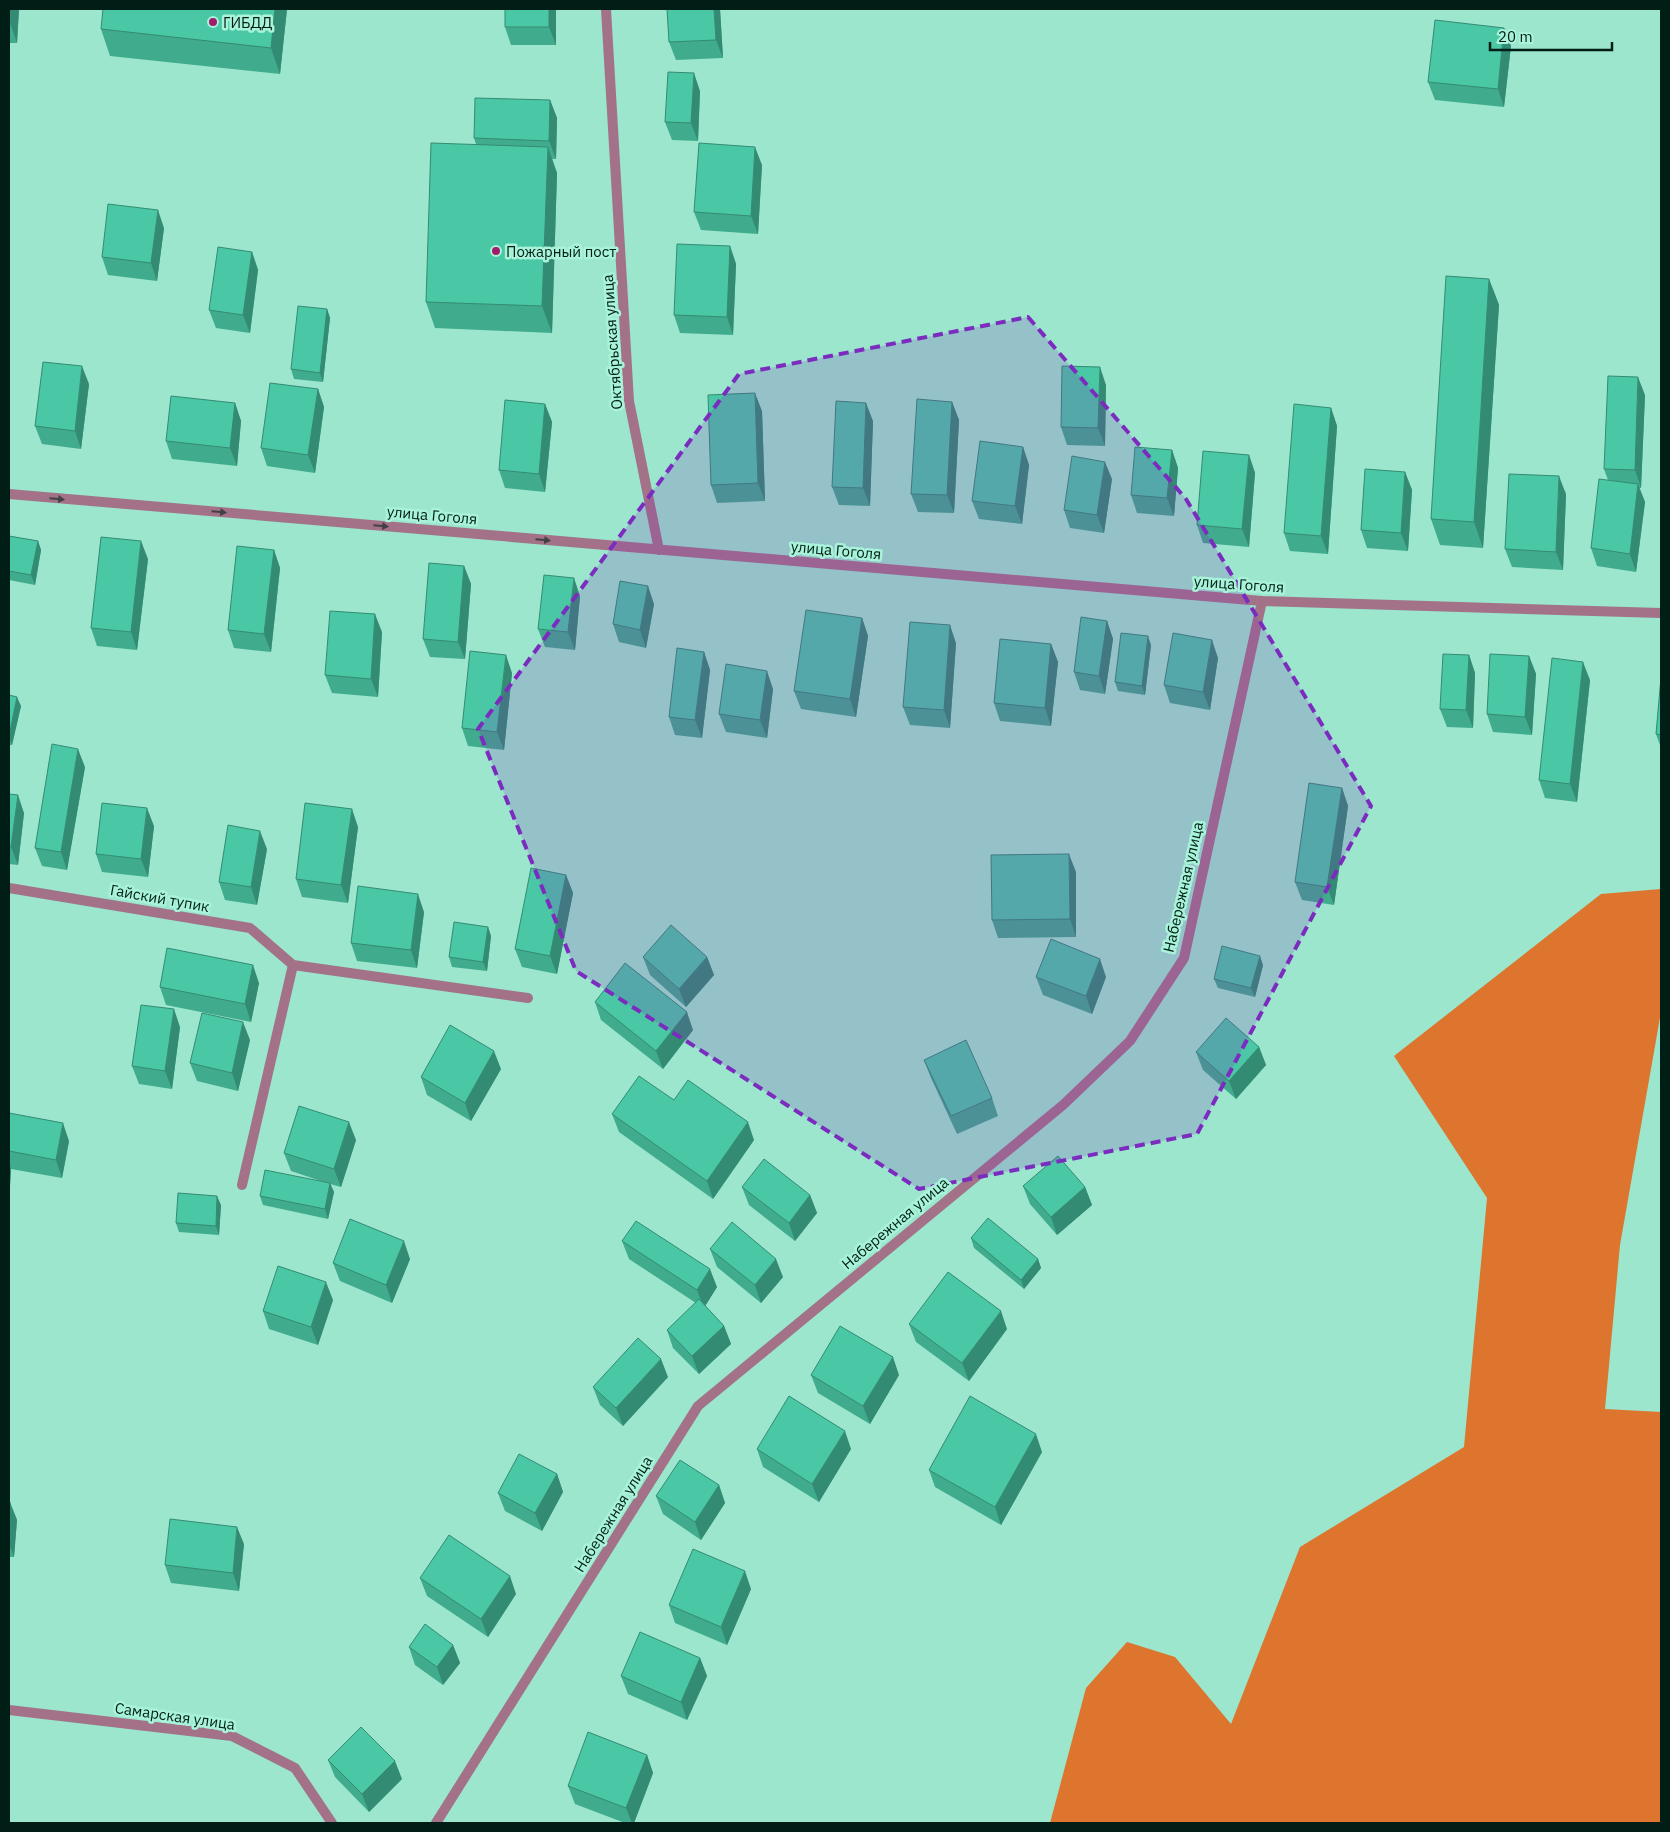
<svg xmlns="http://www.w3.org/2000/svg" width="1670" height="1832" viewBox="0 0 1670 1832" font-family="'IBM Plex Sans',sans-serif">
	<rect width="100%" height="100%" fill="#9be6cc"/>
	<path fill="#dd752e" d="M1661,889V1012L1620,1245L1605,1409L1661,1412V1823H1050L1086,1688L1127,1642L1175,1657L1231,1724L1300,1547L1464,1447L1487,1198L1394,1056L1601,894Z"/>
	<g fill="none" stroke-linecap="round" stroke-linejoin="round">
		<path stroke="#a37288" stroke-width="10" d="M606,9L629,401L659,550
			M9,494L1262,601L1661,613
			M9,888L250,928L293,965L242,1185
			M293,965L528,998
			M9,1710L232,1736L295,1768L332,1823
			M436,1823L698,1406L1063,1105L1130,1041L1184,958L1262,601"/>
	</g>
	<path fill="#40ab8d" d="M9,9H19L17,43H9Z
		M287,9L280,74L110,56L101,29Z
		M505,9H556V45H511L505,27Z
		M667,9H720L723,58L676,60L669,42Z
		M1504,28L1511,46L1504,107L1435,100L1428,82Z
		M700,91L698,141L672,140L665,122Z
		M550,100L557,118L556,159H552L557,173L552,333L435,328L426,302L476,144L474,138Z
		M762,165L758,234L701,230L694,212Z
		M164,228L157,281L108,275L102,257Z
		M730,246L736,264L733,335L680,333L674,315Z
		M252,252L258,270L250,333L216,328L209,310Z
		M1489,279L1499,305L1483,548L1440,545L1431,519Z
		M327,309L330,318L323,382L294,379L291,369Z
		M89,384L81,449L42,444L35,426Z
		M1106,385L1105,446L1067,445L1061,427Z
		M318,389L324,407L315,473L267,466L261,448Z
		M1645,395L1641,488H1639L1645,502L1636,572L1597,566L1591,548L1608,480L1604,469Z
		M952,402L959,420L954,513L918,512L911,494Z
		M235,403L241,421L237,466L172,459L166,441Z
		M545,404L552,422L545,492L505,488L499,470Z
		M1331,408L1337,426L1328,554L1290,551L1284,533Z
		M762,411L765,501L717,503L711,485Z
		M873,421L870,506L839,505L832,487Z
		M1023,447L1029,465L1022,524L979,519L972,501Z
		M1172,450L1178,468L1174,516L1137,513L1131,495Z
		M1249,455L1255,473L1249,547L1203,543L1197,525Z
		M1405,472L1412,490L1408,551L1367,548L1361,530Z
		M1112,479L1104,533L1070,528L1064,510Z
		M1566,494L1563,570L1512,567L1505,549Z
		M9,536L38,541L41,550L35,585L9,580Z
		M274,550L280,568L271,652L234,648L228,630Z
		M148,559L137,650L97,646L91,628Z
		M464,566L471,584L465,659L430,657L423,639Z
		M580,596L575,650L545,647L538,629Z
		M654,604L646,648L619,642L613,624Z
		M862,618L868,636L856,717L801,709L794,691Z
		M1107,621L1113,639L1105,694L1080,690L1074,672Z
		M382,632L378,697L332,693L325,675Z
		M956,643L950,728L910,725L903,707Z
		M1051,644L1058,662L1051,726L1000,721L994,703Z
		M1151,645L1145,695L1118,691L1115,682Z
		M704,652L710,670L702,738L675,735L669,717Z
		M1469,655L1475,673L1473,728L1447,727L1440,709Z
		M1529,656L1536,674L1532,735L1493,732L1487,714Z
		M1218,658L1210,710L1170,703L1164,685Z
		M512,673L504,750L468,746L462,728Z
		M1661,677V748L1656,734Z
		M1590,680L1577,802L1545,798L1539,780Z
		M773,689L767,738L726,732L719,714Z
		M9,695L21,706L12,745H9Z
		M85,767L67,870L42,866L35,848Z
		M1342,788L1348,806L1334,905L1302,900L1295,882Z
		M9,794L24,813L18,865L9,864Z
		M154,826L148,877L102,872L96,854Z
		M358,827L348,903L302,897L296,879Z
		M267,849L257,905L225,900L219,882Z
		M1076,872V937L998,938L992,920Z
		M566,875L573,893L557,974L522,967L515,949Z
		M424,912L417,968L357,961L351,943Z
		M488,927L491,936L487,971L452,967L449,957Z
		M643,957H707L714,975L686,1007L650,975Z
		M1263,965L1255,997L1218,988L1214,979Z
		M1036,977H1106L1092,1014L1043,995Z
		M259,983L251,1022L166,1005L160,987Z
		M595,1002L693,1030L663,1069L601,1020Z
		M180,1027L172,1089L139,1084L132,1066Z
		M250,1040L238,1091L197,1081L190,1063Z
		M1259,1047L1266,1065L1236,1099L1203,1070L1196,1052Z
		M924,1060L992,1098L998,1116L957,1134L931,1078Z
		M501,1069L471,1121L427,1095L421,1077Z
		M674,1100L754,1140L713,1199L619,1132L612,1114Z
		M9,1113L69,1141L62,1178L11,1169L10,1186L9,1185Z
		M356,1140L341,1187L330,1184L334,1192L328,1219L263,1205L260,1196L327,1183L291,1171L284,1153Z
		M1023,1186L1085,1187L1092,1205L1057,1235L1030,1204Z
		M742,1187L810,1195L817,1213L795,1241L749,1205Z
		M221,1205L219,1235L179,1232L176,1223Z
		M971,1238L1038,1259L1041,1268L1024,1289L974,1248Z
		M622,1241L717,1287L705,1306L724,1326L731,1344L699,1374L673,1348L667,1330L696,1303L629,1259Z
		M710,1249L783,1277L761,1303L717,1267Z
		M410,1259L392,1303L340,1281L333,1263Z
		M333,1300L318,1345L269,1329L263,1311Z
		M909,1324L1007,1329L969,1381L916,1342Z
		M811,1375H899L870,1424L818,1393Z
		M668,1377L623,1426L600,1405L593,1387Z
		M757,1449H851L819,1502L763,1467Z
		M1042,1452L1001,1525L935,1487L929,1470Z
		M557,1474L563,1492L542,1531L505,1511L498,1493Z
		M719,1485L725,1503L701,1540L663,1514L656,1496Z
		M9,1501L17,1520L14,1557H9Z
		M244,1544L239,1591L171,1583L165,1565Z
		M420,1578L516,1594L488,1637L427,1596Z
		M751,1589L727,1645L675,1623L669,1605Z
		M453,1645L460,1663L443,1685L415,1665L409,1647Z
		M700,1658L707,1676L687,1720L628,1694L621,1676Z
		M647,1755L653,1773L634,1823H625L575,1804L568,1786Z
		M328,1760L402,1779L369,1812L335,1777Z"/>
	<path fill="#348b73" d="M9,9H19L17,43L9,20Z
		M275,9H287L280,74L271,48Z
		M549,9H556V45L549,27Z
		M714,9H720L723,58L716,40Z
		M1504,28L1511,46L1504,107L1498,89Z
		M694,73L700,91L698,141L691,123Z
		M550,100L557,118L556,159L549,141Z
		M548,147L557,173L552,333L542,306Z
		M755,147L762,165L758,234L751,216Z
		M158,210L164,228L157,281L151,263Z
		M730,246L736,264L733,335L727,317Z
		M252,252L258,270L250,333L243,315Z
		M1489,279L1499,305L1483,548L1474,522Z
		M327,309L330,318L323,382L320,373Z
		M82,366L89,384L81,449L75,431Z
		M1100,367L1106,385L1105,446L1098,428Z
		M1638,377L1645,395L1641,488L1635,470Z
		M318,389L324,407L315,473L308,455Z
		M755,393L762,411L765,501L758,483Z
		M952,402L959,420L954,513L947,495Z
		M235,403L241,421L237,466L230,448Z
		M866,403L873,421L870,506L863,488Z
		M545,404L552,422L545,492L539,474Z
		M1331,408L1337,426L1328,554L1321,536Z
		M1023,447L1029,465L1022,524L1015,506Z
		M1172,450L1178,468L1174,516L1167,498Z
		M1249,455L1255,473L1249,547L1242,529Z
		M1105,462L1112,479L1104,533L1097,515Z
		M1405,472L1412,490L1408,551L1401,533Z
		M1559,476L1566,494L1563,570L1556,552Z
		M1638,484L1645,502L1636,572L1630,554Z
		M38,541L41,550L35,585L31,575Z
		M141,541L148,559L137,650L131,632Z
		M274,550L280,568L271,652L264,634Z
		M464,566L471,584L465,659L458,642Z
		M574,578L580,596L575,650L568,632Z
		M648,586L654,604L646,648L640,630Z
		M375,614L382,632L378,697L371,679Z
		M862,618L868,636L856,717L850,699Z
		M1107,621L1113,639L1105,694L1099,676Z
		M950,625L956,643L950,728L944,710Z
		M1148,636L1151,645L1145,695L1142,686Z
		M1212,640L1218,658L1210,710L1203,692Z
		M1051,644L1058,662L1051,726L1045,708Z
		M704,652L710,670L702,738L695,720Z
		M506,655L512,673L504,750L497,732Z
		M1469,655L1475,673L1473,728L1466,710Z
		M1529,656L1536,674L1532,735L1525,717Z
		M1583,662L1590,680L1577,802L1570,784Z
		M767,671L773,689L767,738L760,720Z
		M17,697L21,706L12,745L9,736Z
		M78,749L85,767L67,870L61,852Z
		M1342,788L1348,806L1334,905L1327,887Z
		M18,795L24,813L18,865L11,847Z
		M147,808L154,826L148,877L141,859Z
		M352,809L358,827L348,903L341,885Z
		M260,831L267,849L257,905L251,887Z
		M1069,854L1076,872V937L1070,919Z
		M566,875L573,893L557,974L550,956Z
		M418,894L424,912L417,968L411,950Z
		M488,927L491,936L487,971L483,962Z
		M1260,956L1263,965L1255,997L1251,988Z
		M707,957L714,975L686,1007L679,989Z
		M1100,959L1106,977L1092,1014L1086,996Z
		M253,965L259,983L251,1022L245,1004Z
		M174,1009L180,1027L172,1089L165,1071Z
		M687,1012L693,1030L663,1069L656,1051Z
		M243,1022L250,1040L238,1091L232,1073Z
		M1259,1047L1266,1065L1236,1099L1229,1081Z
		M494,1051L501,1069L471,1121L465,1103Z
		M9,1076L10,1080L9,1106Z
		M349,1122L356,1140L341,1187L334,1169Z
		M748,1122L754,1140L713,1199L707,1181Z
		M63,1123L69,1141L62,1178L56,1160Z
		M9,1161L11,1169L10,1186L9,1183Z
		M330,1183L334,1192L328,1219L325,1209Z
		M1085,1187L1092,1205L1057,1235L1051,1217Z
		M810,1195L817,1213L795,1241L789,1223Z
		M217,1196L221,1205L219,1235L216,1226Z
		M404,1241L410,1259L392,1303L386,1285Z
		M776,1259L783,1277L761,1303L755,1285Z
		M1038,1259L1041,1268L1024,1289L1021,1280Z
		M710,1269L717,1287L704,1308L697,1290Z
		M326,1282L333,1300L318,1345L311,1327Z
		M1001,1311L1007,1329L969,1381L962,1363Z
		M724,1326L731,1344L699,1374L692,1356Z
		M893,1357L899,1375L870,1424L863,1406Z
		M661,1359L668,1377L623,1426L616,1408Z
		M845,1431L851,1449L819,1502L812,1484Z
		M1036,1434L1042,1452L1001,1525L995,1507Z
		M557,1474L563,1492L542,1531L535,1513Z
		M719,1485L725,1503L701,1540L695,1522Z
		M10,1502L17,1520L14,1557L9,1544V1520Z
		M237,1527L244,1544L239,1591L233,1573Z
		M745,1571L751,1589L727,1645L721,1627Z
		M510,1576L516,1594L488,1637L481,1619Z
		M453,1645L460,1663L443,1685L437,1667Z
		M700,1658L707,1676L687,1720L681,1702Z
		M647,1755L653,1773L634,1823H632L626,1808Z
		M395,1761L402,1779L369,1812L362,1794Z"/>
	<path fill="#4ac7a4" stroke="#348b73" d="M103,9H275L271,48L101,29Z
		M505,9H549V27H505Z
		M667,9H714L716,40L669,42Z
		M1435,20L1504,28L1498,89L1428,82Z
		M668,72L694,73L691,123L665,122Z
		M475,98L550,100L549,141L474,138Z
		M431,143L548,147L542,306L426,302Z
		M699,143L755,147L751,216L694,212Z
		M108,204L158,210L151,263L102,257Z
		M677,244L730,246L727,317L674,315Z
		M218,247L252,252L243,315L209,310Z
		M1446,276L1489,279L1474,522L1431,519Z
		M298,306L327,309L320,373L291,369Z
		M43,362L82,366L75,431L35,426Z
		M1062,366L1100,367L1098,428L1061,427Z
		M1608,376L1638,377L1635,470L1604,469Z
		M270,383L318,389L308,455L261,448Z
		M755,393L758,483L711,485L708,395Z
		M171,396L235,403L230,448L166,441Z
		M917,399L952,402L947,495L911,494Z
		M505,400L545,404L539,474L499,470Z
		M836,401L866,403L863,488L832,487Z
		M1294,404L1331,408L1321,536L1284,533Z
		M980,441L1023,447L1015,506L972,501Z
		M1135,447L1172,450L1167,498L1131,495Z
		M1203,451L1249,455L1242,529L1197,525Z
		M1072,456L1105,462L1097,515L1064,510Z
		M1365,469L1405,472L1401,533L1361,530Z
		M1509,474L1559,476L1556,552L1505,549Z
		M1599,479L1638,484L1630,554L1591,548Z
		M9,536L38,541L31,575L9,571Z
		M101,537L141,541L131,632L91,628Z
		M237,546L274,550L264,634L228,630Z
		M429,563L464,566L458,642L423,639Z
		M544,575L574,578L568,632L538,629Z
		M620,581L648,586L640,630L613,624Z
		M806,610L862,618L850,699L794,691Z
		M330,611L375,614L371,679L325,675Z
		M1081,617L1107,621L1099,676L1074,672Z
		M910,622L950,625L944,710L903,707Z
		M1121,633L1148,636L1142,686L1115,682Z
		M1173,633L1212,640L1203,692L1164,685Z
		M1000,639L1051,644L1045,708L994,703Z
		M677,648L704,652L695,720L669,717Z
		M470,651L506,655L497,732L462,728Z
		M1443,654L1469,655L1466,710L1440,709Z
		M1490,654L1529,656L1525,717L1487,714Z
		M1552,658L1583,662L1570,784L1539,780Z
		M726,664L767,671L760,720L719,714Z
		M1661,677V735L1656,734Z
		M9,695L17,697L9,736Z
		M52,744L78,749L61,852L35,848Z
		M1309,783L1342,788L1327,887L1295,882Z
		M9,794L18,795L11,847H9Z
		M102,803L147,808L141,859L96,854Z
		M305,803L352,809L341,885L296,879Z
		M228,825L260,831L251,887L219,882Z
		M1069,854L1070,919L992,920L991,855Z
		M531,868L566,875L550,956L515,949Z
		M358,886L418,894L411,950L351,943Z
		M454,922L488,927L483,962L449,957Z
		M671,925L707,957L679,989L643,957Z
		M1051,939L1100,959L1086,996L1036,977Z
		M1222,946L1260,956L1251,988L1214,979Z
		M167,948L253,965L245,1004L160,987Z
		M625,963L687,1012L656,1051L595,1002Z
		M141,1005L174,1009L165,1071L132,1066Z
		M202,1013L243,1022L232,1073L190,1063Z
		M1226,1018L1259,1047L1229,1081L1196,1052Z
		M450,1025L494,1051L465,1103L421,1077Z
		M966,1040L992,1098L951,1116L924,1060Z
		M639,1076L674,1100L688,1080L748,1122L707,1181L612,1114Z
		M299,1106L349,1122L334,1169L284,1153Z
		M9,1113L63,1123L56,1160L9,1151Z
		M1058,1156L1085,1187L1051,1217L1023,1186Z
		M764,1159L810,1195L789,1223L742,1187Z
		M265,1170L330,1183L325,1209L260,1196Z
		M178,1193L217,1196L216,1226L176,1223Z
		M988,1218L1038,1259L1021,1280L971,1238Z
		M350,1219L404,1241L386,1285L333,1263Z
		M636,1221L710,1269L697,1290L622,1241Z
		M732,1222L776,1259L755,1285L710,1249Z
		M278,1266L326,1282L311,1327L263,1311Z
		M948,1272L1001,1311L962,1363L909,1324Z
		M699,1299L724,1326L692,1356L667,1330Z
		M840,1326L893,1357L863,1406L811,1375Z
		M638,1338L661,1359L616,1408L593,1387Z
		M789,1396L845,1431L812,1484L757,1449Z
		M970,1396L1036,1434L995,1507L929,1470Z
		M519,1454L557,1474L535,1513L498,1493Z
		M680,1460L719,1485L695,1522L656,1496Z
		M9,1501L10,1502L9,1520Z
		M170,1519L237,1527L233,1573L165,1565Z
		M449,1535L510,1576L481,1619L420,1578Z
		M693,1549L745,1571L721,1627L669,1605Z
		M425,1624L453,1645L437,1667L409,1647Z
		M640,1632L700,1658L681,1702L621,1676Z
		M361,1727L395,1761L362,1794L328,1760Z
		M588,1732L647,1755L626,1808L568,1786Z"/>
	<defs><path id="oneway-solid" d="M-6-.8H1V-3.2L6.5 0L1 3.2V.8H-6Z" transform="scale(1.25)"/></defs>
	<g fill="#414043">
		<use href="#oneway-solid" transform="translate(57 499) rotate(5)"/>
		<use href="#oneway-solid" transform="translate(219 512) rotate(5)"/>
		<use href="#oneway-solid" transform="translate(381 526) rotate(5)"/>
		<use href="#oneway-solid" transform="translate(543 540) rotate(5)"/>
	</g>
	<path fill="#7b2cbf" fill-opacity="0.2" stroke="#7b2cbf" stroke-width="4" stroke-dasharray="10 6" stroke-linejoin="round" d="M1028,317L1186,499L1371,806L1197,1134L919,1189L576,971L478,729L739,374Z"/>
	<g fill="#a11c6a" stroke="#a8f3d9" stroke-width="2">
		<circle cx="213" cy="22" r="5"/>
		<circle cx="496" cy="251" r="5"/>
	</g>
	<g text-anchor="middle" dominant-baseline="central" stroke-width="5" stroke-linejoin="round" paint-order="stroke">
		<g font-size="15" fill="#001e15" stroke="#a8f3d9" text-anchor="start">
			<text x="223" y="22">ГИБДД</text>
			<text x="506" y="251">Пожарный пост</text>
		</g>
		<g font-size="15" fill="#001e15" stroke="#a8f3d9">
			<text transform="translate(612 342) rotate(-94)">Октябрьская улица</text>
			<text transform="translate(432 515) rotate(5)">улица Гоголя</text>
			<text transform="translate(836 550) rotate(5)">улица Гоголя</text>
			<text transform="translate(1239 584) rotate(4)">улица Гоголя</text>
			<text transform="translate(1183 887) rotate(-77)">Набережная улица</text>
			<text transform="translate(160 898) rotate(10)">Гайский тупик</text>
			<text transform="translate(895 1223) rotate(-40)">Набережная улица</text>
			<text transform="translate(613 1514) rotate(-58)">Набережная улица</text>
			<text transform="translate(175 1716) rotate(8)">Самарская улица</text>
		</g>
	</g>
	<rect width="1670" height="1832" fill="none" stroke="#001e15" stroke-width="20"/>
	<path d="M1490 42v8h122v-8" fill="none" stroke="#001e15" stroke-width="2.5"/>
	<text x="1498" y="42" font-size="15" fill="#001e15" stroke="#a8f3d9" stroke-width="4" paint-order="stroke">20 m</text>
</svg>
